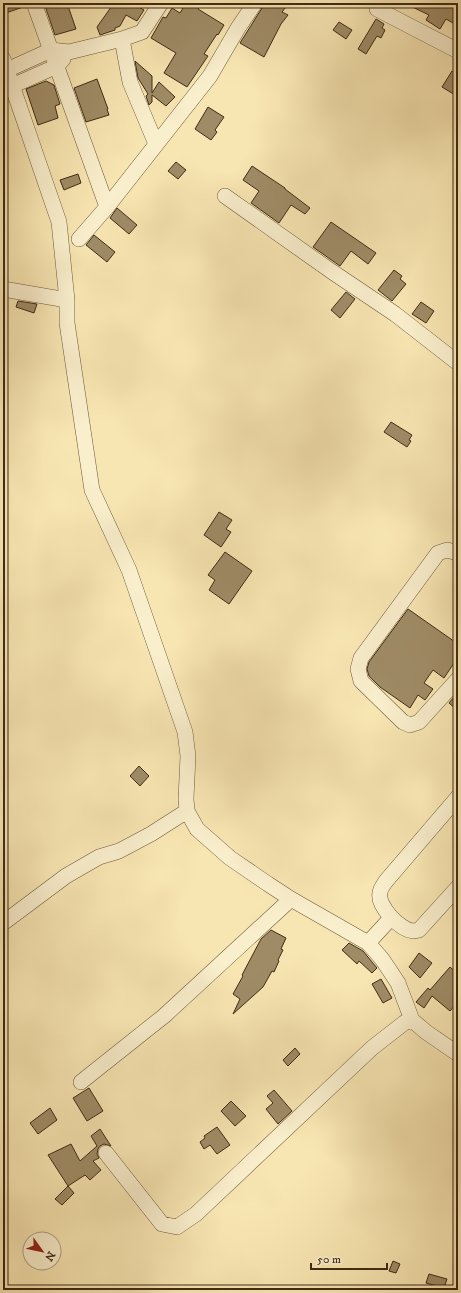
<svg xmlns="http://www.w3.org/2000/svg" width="461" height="1293" viewBox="0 0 461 1293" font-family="'IM FELL DW Pica',serif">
	<rect width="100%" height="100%" fill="#f8e6b2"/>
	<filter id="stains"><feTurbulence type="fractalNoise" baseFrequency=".005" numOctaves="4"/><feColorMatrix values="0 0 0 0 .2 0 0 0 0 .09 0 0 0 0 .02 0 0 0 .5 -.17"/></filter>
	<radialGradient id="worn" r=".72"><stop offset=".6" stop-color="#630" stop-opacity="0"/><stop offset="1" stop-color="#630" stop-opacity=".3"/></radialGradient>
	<path fill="#9f8c67" stroke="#3f2b16" d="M3,3H25L26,6L3,14Z
		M44,3H67L76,29L55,35Z
		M114,3H132L144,10L137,21L126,15L120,26L115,28V30L100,35L97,27Z
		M186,3H202L198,9L224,25L218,35L217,34L204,54L208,56L187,87L164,73L176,53L151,38L163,17L166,18L172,8L180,13Z
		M264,3H289L282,12L288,15L281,24L264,57L240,43L262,8Z
		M404,3H458V26L446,19L440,29L426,20L429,15Z
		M376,19L384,24L382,28L385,30L381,38L377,36L366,54L358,49Z
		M339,22L352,30L346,39L333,30Z
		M135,61L152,76V93L159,82L175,97L166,106L152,95V102L149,105L146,96L148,94L138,78Z
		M452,71L458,75V91L455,95L442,87Z
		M97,79L108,109H107L109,115L86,122L74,88Z
		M46,81L54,85L60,104L55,106L58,118L38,125L26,89Z
		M208,107L224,117L215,130L217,132L211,140L195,129Z
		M176,162L186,170L178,179L168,171Z
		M252,166L285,188V189L310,208L305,214L291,205L279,223L251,203L259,191L243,180Z
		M78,174L81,183L64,190L60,180Z
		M117,208L137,225L129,234L110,218Z
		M331,222L376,253L368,264L351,251L340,266L313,247Z
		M94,235L115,252L107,262L86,245Z
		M394,270L402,276L400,279L406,284L392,301L378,290Z
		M346,292L355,299L340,318L331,310Z
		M18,301L37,304L34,313L16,307Z
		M421,302L434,311L426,323L412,314Z
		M391,422L412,435L409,440L411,441L407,447L384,432Z
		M219,512L232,520L226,529L231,532L221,547L204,535Z
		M225,552L252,571L229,604L209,590L215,580L208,575Z
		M408,609L458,644V657L444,678L433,670L424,683L433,689L425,700L418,695L410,708L380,687L369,676L367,669L369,662Z
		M458,692V711L449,703Z
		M139,766L149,776L140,786L130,776Z
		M271,930L286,938L281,949L283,950L278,960L279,961L274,972L272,971L263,987L233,1014L240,999L233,994L243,976L242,975L261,939Z
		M349,943L363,951L377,968L372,973L359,961L357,964L342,950Z
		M419,953L432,963L420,978L409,967Z
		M450,967L458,974V1002L450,1011L432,996L424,1008L416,1002L428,988L430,990Z
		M381,979L392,998L383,1003L372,984Z
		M295,1048L300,1054L288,1066L283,1060Z
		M89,1088L103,1111L87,1121L73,1098Z
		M274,1090L292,1111L278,1124L266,1109L273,1103L267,1096Z
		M231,1101L246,1116L235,1126L221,1111Z
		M50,1108L57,1120L38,1134L30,1123Z
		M217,1127L230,1145L217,1154L210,1145L204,1149L200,1142L205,1138L204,1136Z
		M100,1129L111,1146L104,1144L100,1146L98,1149L97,1154L99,1158L93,1161L101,1170L90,1180L85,1175L68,1186L48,1155L71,1144L80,1161L97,1146L91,1136Z
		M68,1186L74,1193L62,1205L55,1199Z
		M393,1261L400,1264L396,1273L389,1271Z
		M429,1274L447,1279L444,1288L426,1283Z"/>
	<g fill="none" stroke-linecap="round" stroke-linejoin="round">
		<g stroke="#6d5a3d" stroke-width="16">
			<path id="minor" d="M34,3L107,207
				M377,9L458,51
				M122,39L130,82L156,144
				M3,59L59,222L67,300V323L92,490L129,570L185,732L188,756L186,799L187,811L197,829L230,858L268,884L291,899L368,943L382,959L398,983L412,1020L426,1032L458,1054
				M7,70L51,50L69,52L122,39L142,32L161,3
				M12,86L57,66L63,59
				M225,196L331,271L395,314L458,363
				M79,239L107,207L210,76L238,28L255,3
				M3,289L67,300
				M458,553L447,550L438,553L361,658L358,669L361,681L403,722L410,725L419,722L458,679
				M458,797L386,881C384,884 380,889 380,893C377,906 400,930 413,931C415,931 418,930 419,930L458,887
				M3,923L66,876L99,857L119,851L151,834L187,811
				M368,943L391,918
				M81,1082L164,1016L291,899
				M106,1153L162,1224L177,1227L196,1214L372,1048L404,1023L412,1020"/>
		</g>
		<use href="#minor" stroke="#faefcd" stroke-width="15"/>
	</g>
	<rect width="461" height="1293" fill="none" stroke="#f8e6b2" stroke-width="16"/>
	<rect x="4" y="4" width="453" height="1285" fill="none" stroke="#3f2b16" stroke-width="2"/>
	<rect x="8" y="8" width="445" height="1277" fill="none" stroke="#3f2b16"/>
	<g transform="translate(42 1251) rotate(123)"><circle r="19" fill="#faefcd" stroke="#afa184"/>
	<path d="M0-3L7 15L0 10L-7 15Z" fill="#8f2418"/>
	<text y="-6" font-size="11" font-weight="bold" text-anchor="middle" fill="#3f2b16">N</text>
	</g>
	<path d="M311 1263v6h76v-6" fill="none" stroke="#3f2b16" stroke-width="2"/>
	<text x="317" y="1263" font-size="12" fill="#3f2b16" stroke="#faefcd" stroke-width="3" paint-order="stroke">50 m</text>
	<rect width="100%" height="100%" filter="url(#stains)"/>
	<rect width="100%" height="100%" fill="url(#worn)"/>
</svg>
